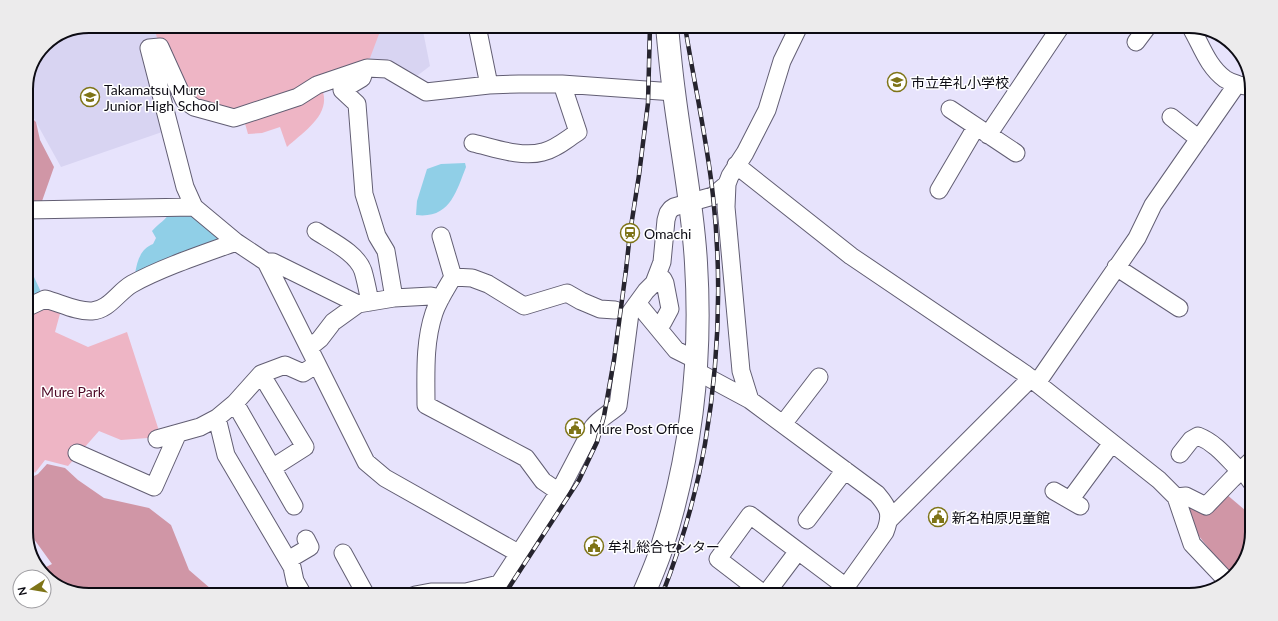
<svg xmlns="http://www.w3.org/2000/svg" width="1278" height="621" viewBox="0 0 1278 621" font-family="Lato,'Noto Sans JP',sans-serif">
	<rect width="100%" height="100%" fill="#e7e3fc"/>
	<path fill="#d8d4f2" d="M89,26H422L430,66L413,79L386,63L316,80L157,40L139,46L165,131L61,167L26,104V85L44,44Z"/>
	<path fill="#eeb5c5" d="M154,26H382L370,58L314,78L293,92L230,111L206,106L191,96L170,51L157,38Z
		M323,92C330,116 302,133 287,147L280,127L262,133L248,134L244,120Z
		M46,303L61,310L55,332L88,347L127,332L161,437L121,440L99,431L68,466L45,460L35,473L26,458V312Z"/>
	<path fill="#d096a6" d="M26,112L36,122L40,140L54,167L41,204H26Z
		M47,464L65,468L78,480L104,498L149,508L171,525L189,570L218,595H89L61,589L40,570L52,564L26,528V480L38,474Z
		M1226,494L1252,516V532L1246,560L1232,575L1217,559L1195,531L1183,502Z"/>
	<path fill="#90cfe7" d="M465,163L466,167C456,192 450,219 416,215L417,201L427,169L441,164Z
		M171,211L184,212L195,217L223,239L135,274C137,262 140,249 153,244L156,238L152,231C159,223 166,220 171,211Z
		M26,268L34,277L41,292L26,302Z"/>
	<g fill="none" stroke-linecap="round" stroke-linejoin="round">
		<g stroke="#625e73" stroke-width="19">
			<path id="minor" d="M477,26L489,85
				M799,26L782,61L767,110L745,153L730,176L727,184L726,207L741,371L750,400L877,494C889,508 892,514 885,532L840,595
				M1190,26C1201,44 1207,66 1225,79C1233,84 1243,86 1252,87
				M1136,42L1148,26
				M363,75L362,78L342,90L357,104L364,194L377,236L386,251L394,298
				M950,109L1016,153
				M1171,117L1199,139
				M988,135L1061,26
				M473,143C495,148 521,158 543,152C556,149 567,139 578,132L562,84
				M736,165L851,256L1024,373L1159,480L1176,497L1192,544L1227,581
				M939,190L976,127
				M26,210L194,207
				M316,231C331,241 357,253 363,271C366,281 368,292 370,302
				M441,236L453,277C446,289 438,301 434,313C424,343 426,374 426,405L526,458L543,481L559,492
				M266,262H273L358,304
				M1116,267L1179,308
				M657,276L663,279L665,283L670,309L663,322L658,328
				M453,277L472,278L488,284L524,306L567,293L581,301L600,309L615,310
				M638,304L676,350L696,360
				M26,308L45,299C60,303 77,312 92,311C109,310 118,292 132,284C163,267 203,254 236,242
				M309,348L320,339L333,322L358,304L394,298L431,296L441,298
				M696,371L750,400
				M261,374L305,447L272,468
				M1037,383L1137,238L1153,205L1237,84
				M235,403L294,506
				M217,418L226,455L292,567L295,581L303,595
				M783,424L819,377
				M157,439L200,427L217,418L235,403L261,374L285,365L303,373L317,364
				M77,453L154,487L178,433
				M1180,454L1191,440L1198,436C1216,443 1227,458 1240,471
				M1242,469L1252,483
				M1054,491L1080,506
				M1176,497L1186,496L1206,506L1232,479L1252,460
				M1070,500L1112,443
				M807,520L845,470
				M889,520L1031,378
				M798,551L765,595L718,559L750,515L846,587
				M343,553L366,595
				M518,553L385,478L366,462L266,262L236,242L194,207L185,187L149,48L160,47L184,100L194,107L234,118L298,97L317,85L367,68L387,69L426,92L489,85L519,84H562L674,92
				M288,560L310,547L306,539
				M415,595L431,592H466L499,584
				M492,595L559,492L593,427C600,418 610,413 618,406L630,313L646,291L654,283L659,270L662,262L666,220L668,213L671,209L674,207L713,196L727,184"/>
		</g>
		<g stroke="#625e73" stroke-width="24">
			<path id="highway" d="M643,595C650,579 657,563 662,547C691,456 702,359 696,263C693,206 681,149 674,92C671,70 669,48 667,26"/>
		</g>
		<use href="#minor" stroke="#fff" stroke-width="17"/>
		<use href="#highway" stroke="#fff" stroke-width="22"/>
		<g stroke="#26242e" stroke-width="4.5">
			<path id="rail" d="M504,595L579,480L597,442L604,416L614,360L626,270L630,233L639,175L648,103L650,26
				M662,595C681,546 696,495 705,444C719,362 722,278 713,196C707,139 694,83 685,26"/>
		</g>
		<use href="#rail" stroke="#fff" stroke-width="3" stroke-dasharray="9" stroke-linecap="butt"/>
	</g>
	<defs>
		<g id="school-ring" transform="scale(1)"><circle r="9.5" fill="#fff" stroke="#7e7417" stroke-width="1.5"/><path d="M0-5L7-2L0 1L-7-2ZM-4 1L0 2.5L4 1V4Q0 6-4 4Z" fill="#7e7417"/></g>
		<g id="station-ring" transform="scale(1)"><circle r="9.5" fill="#fff" stroke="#7e7417" stroke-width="1.5"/><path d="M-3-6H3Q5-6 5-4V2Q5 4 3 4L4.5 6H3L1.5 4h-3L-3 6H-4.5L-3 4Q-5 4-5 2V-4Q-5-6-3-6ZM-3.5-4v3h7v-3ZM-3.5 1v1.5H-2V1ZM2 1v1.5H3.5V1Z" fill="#7e7417"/></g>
		<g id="civic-ring" transform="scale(1)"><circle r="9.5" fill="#fff" stroke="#7e7417" stroke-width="1.5"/><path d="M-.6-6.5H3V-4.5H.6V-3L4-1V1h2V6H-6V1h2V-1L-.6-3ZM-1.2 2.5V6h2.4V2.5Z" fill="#7e7417"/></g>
	</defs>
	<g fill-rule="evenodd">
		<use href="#school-ring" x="897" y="82"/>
		<use href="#school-ring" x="90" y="97"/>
		<use href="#station-ring" x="630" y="233"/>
		<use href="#civic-ring" x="575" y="428"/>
		<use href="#civic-ring" x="938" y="517"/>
		<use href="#civic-ring" x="594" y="546"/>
	</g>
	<g text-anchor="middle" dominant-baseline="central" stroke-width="3" stroke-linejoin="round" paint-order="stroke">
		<g font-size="14" fill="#0c0b13" stroke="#fff" text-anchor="start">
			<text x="911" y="82">市立牟礼小学校</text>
			<text x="104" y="89">Takamatsu Mure<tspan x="104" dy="16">Junior High School</tspan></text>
			<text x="644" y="233">Omachi</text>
			<text x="589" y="428">Mure Post Office</text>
			<text x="952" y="517">新名柏原児童館</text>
			<text x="608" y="546">牟礼総合センター</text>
		</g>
		<g font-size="14" fill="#4d0826" stroke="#fff">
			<text x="73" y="391">Mure Park</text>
		</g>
	</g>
	<path d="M0 0H1278V621H0ZM89 33H1189A56 56 0 0 1 1245 89V532A56 56 0 0 1 1189 588H89A56 56 0 0 1 33 532V89A56 56 0 0 1 89 33Z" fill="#ecebec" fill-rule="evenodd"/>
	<path fill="none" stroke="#0c0b13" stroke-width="2" d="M89 33H1189A56 56 0 0 1 1245 89V532A56 56 0 0 1 1189 588H89A56 56 0 0 1 33 532V89A56 56 0 0 1 89 33Z"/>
	<g transform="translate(32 589) rotate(258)"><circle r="19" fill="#ffffff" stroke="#9e9da1"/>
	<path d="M0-3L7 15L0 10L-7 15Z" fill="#7e7417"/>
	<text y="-6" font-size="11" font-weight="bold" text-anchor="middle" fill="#0c0b13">N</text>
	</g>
</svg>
